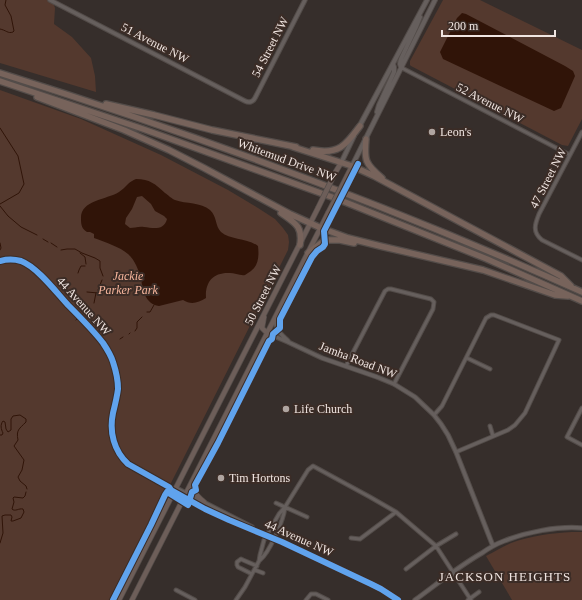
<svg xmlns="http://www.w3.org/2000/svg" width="582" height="600" viewBox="0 0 582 600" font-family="Georgia,serif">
	<rect width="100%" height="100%" fill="#362e2b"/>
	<path fill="#54392e" d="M0,0H52L55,8L54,24L72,37L91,58L95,76L96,92L0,63Z
		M443,0H480L582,50V119L568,146L562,145L411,66L410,65V61Z
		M0,90L81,119L161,155L228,190L258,208L275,219L283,228L288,235L289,242L288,250L169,487L115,600H0Z
		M572,532H582V600H512L486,556C494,552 502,547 511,543C530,536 552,533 572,532Z"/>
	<path fill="#301408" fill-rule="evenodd" d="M462,13L466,14L565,66L573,71L575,76L561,108L554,111L443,59L440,52L457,18Z
		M136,179C150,179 155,184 165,193C168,195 172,199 175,200C186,204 201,202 210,210C217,216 215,226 221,232C230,240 247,238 258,246C259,255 259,265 251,271C249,272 247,274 245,275C241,276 234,273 230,273C213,272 205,282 206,298C198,303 191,305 183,300L159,306C145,304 143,290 141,279C139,271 135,260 128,254C120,247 105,242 94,238V234L90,232H87C82,229 81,225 81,219C80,200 106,200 119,192C122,190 125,187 128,184C130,182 133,180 136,179ZM142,196L151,204L155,211L164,216L167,219C164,231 153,228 144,227C139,226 134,228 130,228L125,224L126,218L132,209L137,197Z"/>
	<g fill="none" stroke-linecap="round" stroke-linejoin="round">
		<path stroke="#301408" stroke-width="1" d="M0,29C6,30 8,34 13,32L14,31L11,16L5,5L6,0
			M0,128L18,156L24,184L19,193L0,204
			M0,206L8,216L21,227L37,235
			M43,239L48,242
			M0,243L1,248L0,250
			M51,243L57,247
			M61,250L67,249H75L82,253L95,258L100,261V268L103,276
			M80,253L85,257L86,264
			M78,273L79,270L81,266H85
			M98,290L102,280
			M87,292L98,293
			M94,303L96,293
			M147,312H150L154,305
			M81,316L87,310
			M76,320L77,319
			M135,331L137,328V322L142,317
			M129,334L130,333
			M120,339L123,337
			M0,435H2L3,433C1,429 0,425 3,421L5,422L6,429L8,432L11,430V419L13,416L20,415L26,419V422C19,429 16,430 18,440L14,446L24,460L22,470L18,477L20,481L26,486L27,489
			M0,543L3,533L2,516L5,515H11L12,517L11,521H13L21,518L24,512L23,509C19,508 15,512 12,509L14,502L13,498L14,497L23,498L25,496L26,492"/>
		<g stroke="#534c49" stroke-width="5">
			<path id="minor" d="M402,68L570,155
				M582,132L539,214C535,224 532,232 542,240L582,260
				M0,261C20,257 31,266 45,279L103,343L113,360L117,379L118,390L111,423L112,434L118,453L123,459L128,464L169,487L171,490L174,492
				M467,358L490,369
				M346,366L385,291L388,289H391L431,299L434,302L433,309L394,384
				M582,408L567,437L582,445
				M434,415L442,406L486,318L491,315H494L559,340L525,413L515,425L508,430L456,452
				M490,426L493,436
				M276,503L307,517
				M351,538L360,539L396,512
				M260,560C269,553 284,520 285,507
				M406,569L436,546L456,534
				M255,570L263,573
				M252,574L238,567L237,565V562L241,559L243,560L257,566
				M176,590L195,600
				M236,600L245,587L259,561L260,555L264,540L279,514L285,507L308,470L313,466L370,497L396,512L436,546L471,600
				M306,600L311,594H316L328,600
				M468,600L479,592"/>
		</g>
		<g stroke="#534c49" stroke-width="5.5">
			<path id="tertiary" d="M50,0L245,101C249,103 253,102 255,98L305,0
				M275,318C276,331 279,332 288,341
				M267,333L288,342L322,358L377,377L394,384L415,397L434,415L441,424L448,435L456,452L493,546
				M176,488L252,527
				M174,492L205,509L231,521L282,542L371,584L381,589L398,600
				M415,600C437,584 459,566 482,553C489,548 496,544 504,541C527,532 557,526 582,528"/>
		</g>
		<g stroke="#534c49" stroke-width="6">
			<path id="secondary" d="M402,68C399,65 400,63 401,59L416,27L420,17
				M377,112L379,105L394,72V67L393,64
				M359,127L427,0
				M341,163L354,136
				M352,166L435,0"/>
		</g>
		<g stroke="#534c49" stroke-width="6">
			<path id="primary" d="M335,173L341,163
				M347,176L352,166
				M264,317L262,328L267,333
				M194,480C192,492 196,495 204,502
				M119,600L318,208
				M132,600L328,213"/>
		</g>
		<g stroke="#534c49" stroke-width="8">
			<path id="motorway" d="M0,73C198,135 393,207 582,292
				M0,81L143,129L340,200L487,259L582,301
				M37,97L124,130L169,150L204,168L290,214L321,228L348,238L380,246L483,270L555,295L568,296
				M106,104L154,115L212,130L296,147
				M366,139C364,160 365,164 382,178
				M293,147L352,166L374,176L561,276L571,286
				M313,150C339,155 346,145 360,126
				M281,213C295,223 303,226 300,245
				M308,253L325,240H340L354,243"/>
		</g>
		<use href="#minor" stroke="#665f5d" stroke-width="3"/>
		<use href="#tertiary" stroke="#665f5d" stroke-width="3.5"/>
		<use href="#secondary" stroke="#665f5d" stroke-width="4"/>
		<use href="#primary" stroke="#6d5e59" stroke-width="4.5"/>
		<use href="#motorway" stroke="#77635b" stroke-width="5.5"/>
		<g stroke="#534c49" stroke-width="6" stroke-linecap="butt">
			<path id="primary-bridge" d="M318,208L335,173
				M328,213L347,176"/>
		</g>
		<use href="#primary-bridge" stroke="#6d5e59" stroke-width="4.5"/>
		<g stroke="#3b2c26" stroke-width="8">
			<path id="cycleway" d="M0,261C7,259 14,259 21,261C37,267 56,292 68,305C80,317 93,330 103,343C107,349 111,355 113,362C116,371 118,380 118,389C117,397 115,405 113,413C109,432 114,451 128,464L169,487L171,490L205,509L229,520L282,542L371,584L381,589L398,600
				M113,600L151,525L165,495L167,492L188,505L192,492L196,490L195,485L218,443L269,341L272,339L273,334L280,328V319L312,257L317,251L323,247L325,244L324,231L358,164"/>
		</g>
		<use href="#cycleway" stroke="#60a3ed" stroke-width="6"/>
	</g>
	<g fill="#afa5a1" stroke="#3b2c26" stroke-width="1.5">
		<circle cx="432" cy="132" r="4"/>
		<circle cx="286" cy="409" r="4"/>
		<circle cx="221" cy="478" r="4"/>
	</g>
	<g text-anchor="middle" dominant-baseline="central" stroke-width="4" stroke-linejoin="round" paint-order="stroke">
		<g font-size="12" fill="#f0e5e1" stroke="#3b2c26">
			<text transform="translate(155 43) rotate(27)">51 Avenue NW</text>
			<text transform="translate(270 47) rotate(-63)">54 Street NW</text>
			<text transform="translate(490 103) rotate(27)">52 Avenue NW</text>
			<text transform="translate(287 160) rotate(20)">Whitemud Drive NW</text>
			<text transform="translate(548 178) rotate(-63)">47 Street NW</text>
			<text transform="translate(263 295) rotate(-63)">50 Street NW</text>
			<text transform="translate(84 306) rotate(48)">44 Avenue NW</text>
			<text transform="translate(358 360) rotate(21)">Jamha Road NW</text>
			<text transform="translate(299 538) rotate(24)">44 Avenue NW</text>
		</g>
		<g font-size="12" fill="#f0e5e1" stroke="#3b2c26" text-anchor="start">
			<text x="440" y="132">Leon's</text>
			<text x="294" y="409">Life Church</text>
			<text x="229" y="478">Tim Hortons</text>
		</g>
		<g font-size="12" font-style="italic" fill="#f7b69d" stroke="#3b2c26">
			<text x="128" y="276">Jackie<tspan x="128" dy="14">Parker Park</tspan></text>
		</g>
		<g font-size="13" letter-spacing="1" fill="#f0e5e1" stroke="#3b2c26">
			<text x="505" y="576">JACKSON HEIGHTS</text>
		</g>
	</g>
	<path d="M442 30v6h113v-6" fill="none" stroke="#f0e5e1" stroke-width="2"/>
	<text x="448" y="30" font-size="12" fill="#f0e5e1" stroke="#3b2c26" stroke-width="3" paint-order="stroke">200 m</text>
</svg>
